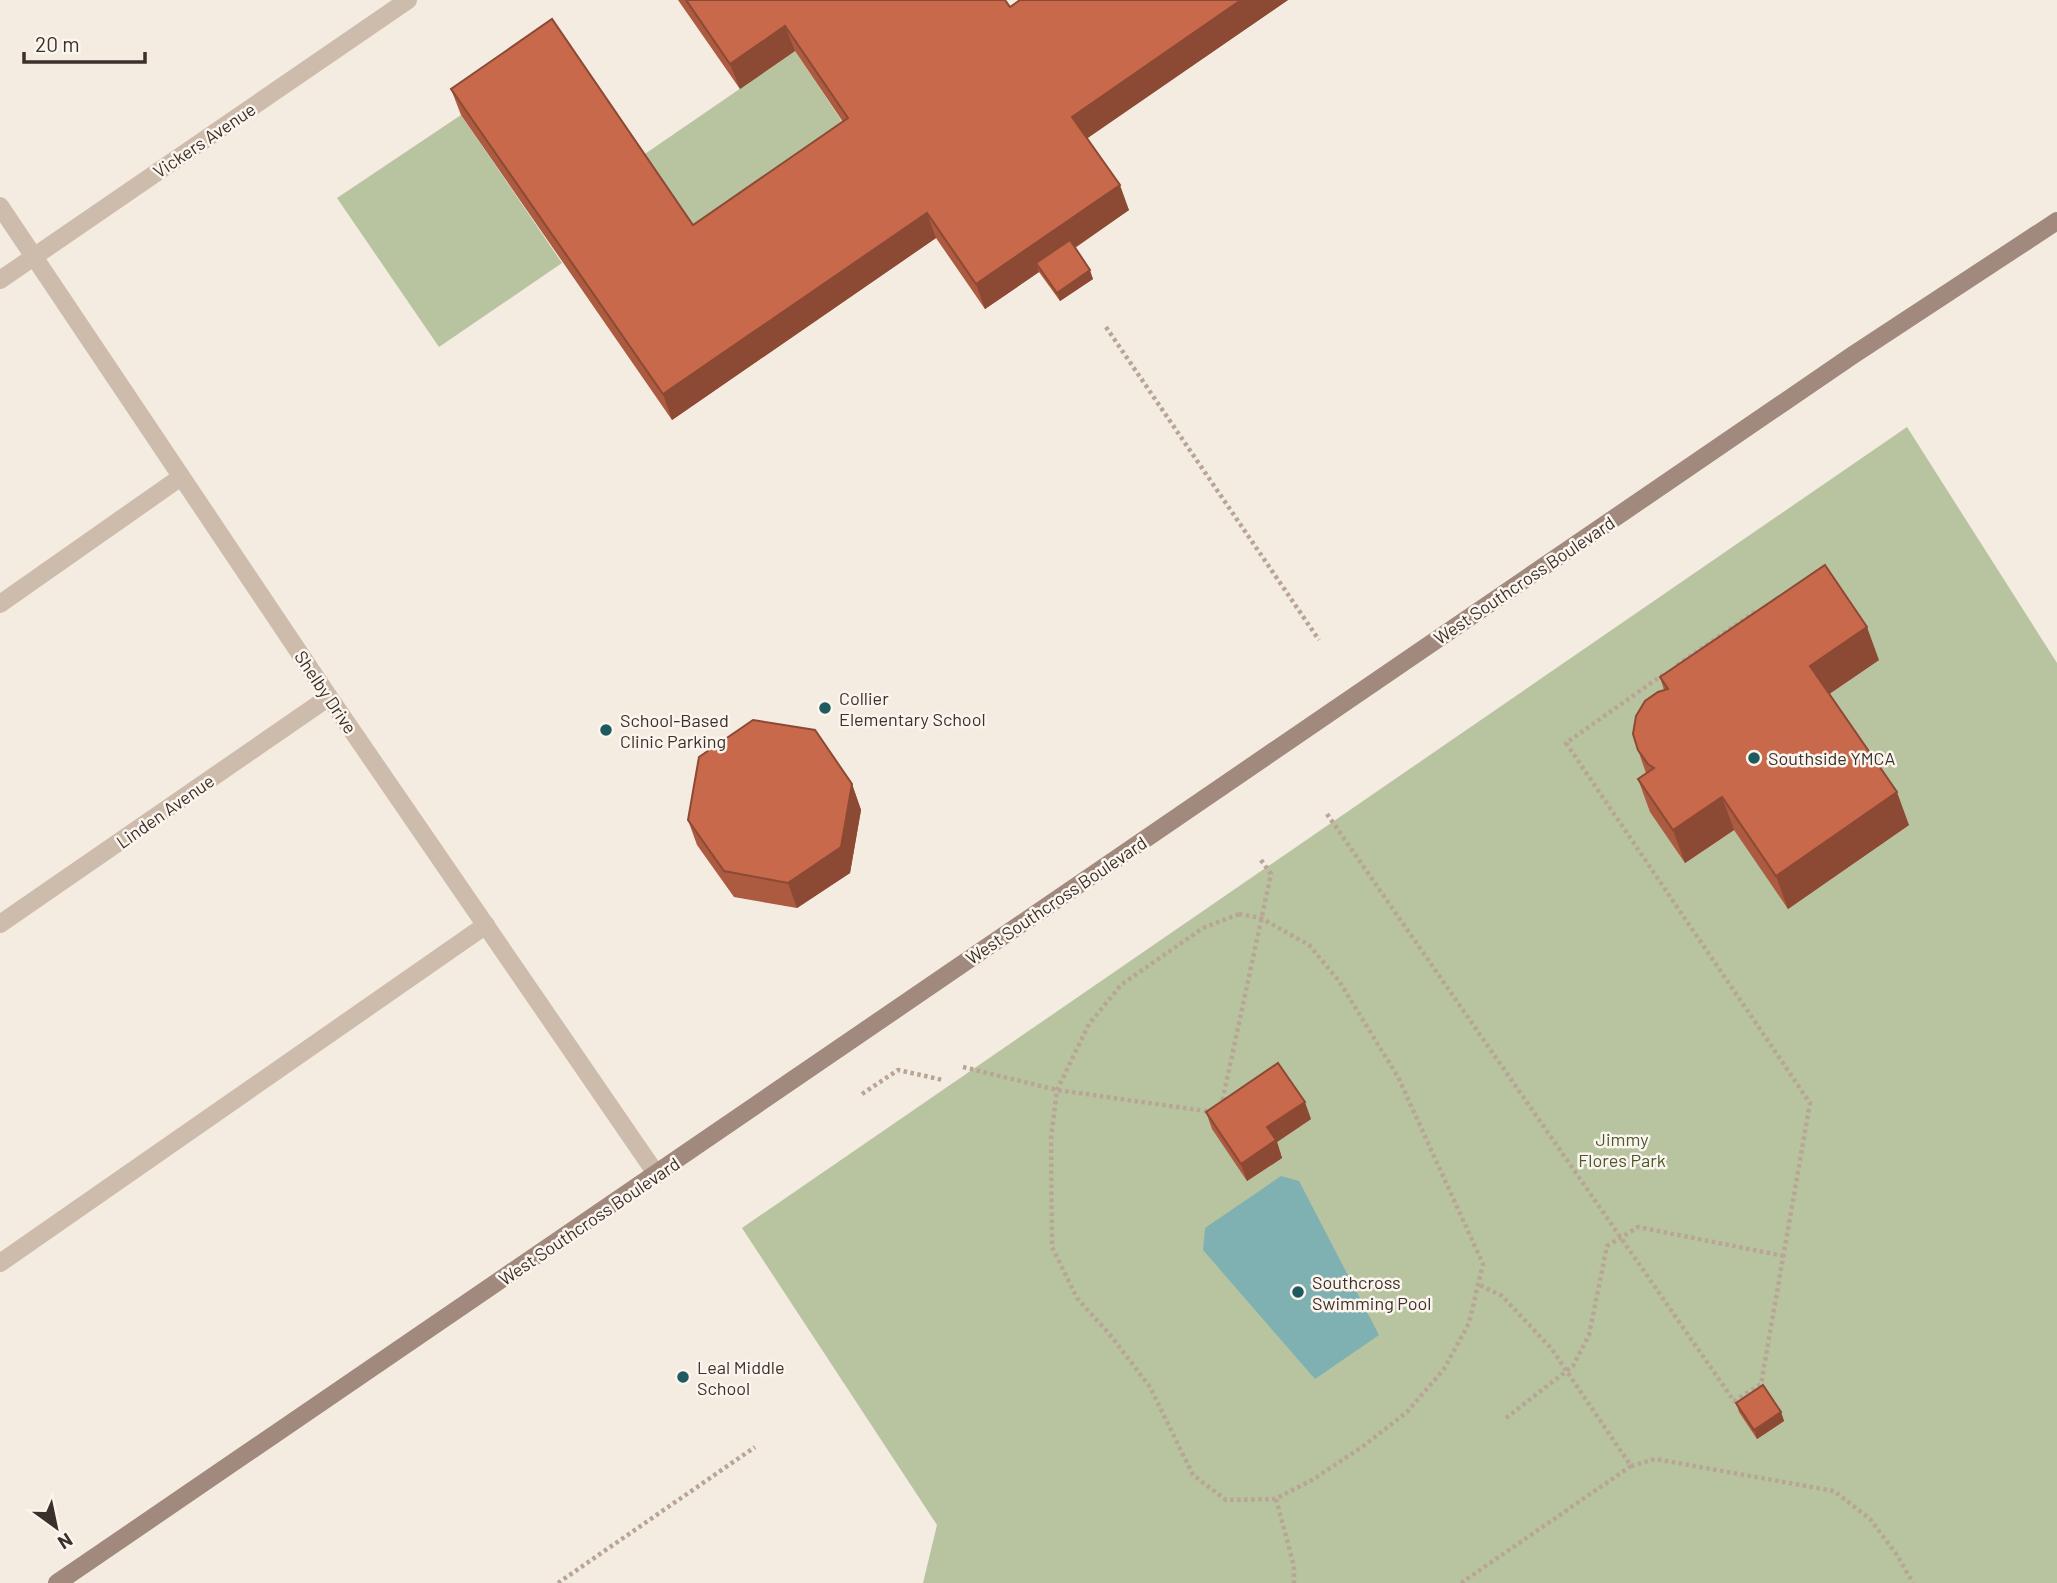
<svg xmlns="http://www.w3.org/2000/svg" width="2057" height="1583" viewBox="0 0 2057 1583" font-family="Barlow,sans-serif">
	<rect width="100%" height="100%" fill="#f4ebe1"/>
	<path fill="#b8c4a0" d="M795,51L857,144L703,250L639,158Z
		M461,115L562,263L439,347L337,198Z
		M1907,427L2057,663V1583H923L937,1525L742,1228Z"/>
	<path fill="#7fb0b2" d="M1281,1176L1299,1181L1379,1335L1315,1379L1203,1250L1205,1228Z"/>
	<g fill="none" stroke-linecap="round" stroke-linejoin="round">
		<path stroke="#b9a596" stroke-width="4.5" stroke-dasharray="3.5 3.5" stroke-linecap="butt" d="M1106,327L1319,640
			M1677,665L1756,611
			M1327,814L1734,1401L1761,1384L1810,1103L1566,743L1664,674
			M1239,914L1261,918L1309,945L1339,981L1398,1077L1483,1264L1469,1323L1444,1369L1407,1412L1362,1447L1312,1480L1275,1499L1226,1500L1193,1475L1150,1387L1111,1336L1077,1298L1052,1247L1051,1138L1057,1090L1089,1024L1121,985L1203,928Z
			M963,1067L1057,1090L1213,1112
			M862,1094L898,1070L943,1080
			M1221,1107L1271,874L1261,860
			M1506,1418L1573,1366L1589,1335L1607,1246L1638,1227L1784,1256
			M1631,1466L1655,1459L1834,1491L1870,1519L1897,1555L1913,1583
			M1276,1499L1294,1566V1583
			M558,1583L755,1447
			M1461,1583L1631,1466L1551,1348L1502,1296L1478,1284"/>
		<path stroke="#cdbbac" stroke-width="18" d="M0,604L181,477
			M0,1263L486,925"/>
		<path stroke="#cdbbac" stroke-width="18" d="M0,206L329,697L657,1175
			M0,280L408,0
			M0,924L329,697"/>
		<path stroke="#a18a7d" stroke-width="18" d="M57,1583L1853,355L2057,221"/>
	</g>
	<path fill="#ac5a40" d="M678,0H1005L1010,7L1020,0H1288L1087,138L1129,210L1075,248L1093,279L1060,301L1039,272L985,309L936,238L672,420L461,115L451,89L693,225L843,122L795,51L740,89Z
		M1879,660L1829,694L1909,825L1788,909L1734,830L1685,863L1650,812L1638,779L1646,773L1638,750L1664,690L1660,677Z
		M852,784L861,810L850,873L797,908L734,897L697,845L688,820Z
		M1206,1112L1311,1119L1277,1142L1282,1158L1247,1181L1212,1129Z
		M1736,1403L1781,1412L1784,1421L1757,1439L1739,1412Z"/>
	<path fill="#8c4a34" d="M1241,0H1288L1082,142L1072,117Z
		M785,26L795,51L740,89L730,64Z
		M1120,185L1129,210L1041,271L1036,263L1039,272L985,309L976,284Z
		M927,213L936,238L672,420L663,394Z
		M1090,270L1093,279L1060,301L1057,293Z
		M1867,627L1879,660L1822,699L1810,666Z
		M852,784L861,810L850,873L797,908L788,883Z
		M1897,792L1909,825L1788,909L1776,876Z
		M1722,797L1734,830L1685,863L1673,830Z
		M1305,1102L1311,1119L1277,1142L1282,1158L1247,1181L1241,1164L1267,1127Z
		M1781,1412L1784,1421L1757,1439L1754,1430Z"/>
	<path fill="#c8694b" stroke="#8c4a34" stroke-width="2" d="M686,0H1005L1010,7L1020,0H1241L1072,117L1120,185L976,284L927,213L663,394L451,89L552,19L693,225L848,118L785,26L730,64Z
		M1070,240L1090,270L1057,293L1036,263Z
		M1825,565L1867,627L1810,666L1897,792L1776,876L1722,797L1673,830L1638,779L1654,768L1648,764L1638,750L1633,734L1636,716L1645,701L1658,692L1668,689L1660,677Z
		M753,720L815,730L852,784L841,847L788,883L724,871L688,820L699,757Z
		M1278,1063L1305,1102L1267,1127L1276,1140L1241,1164L1206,1112Z
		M1763,1385L1781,1412L1754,1430L1736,1403Z"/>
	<g fill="#1f5a5e" stroke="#fbf5ee" stroke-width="2.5">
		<circle cx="825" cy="708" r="7"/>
		<circle cx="606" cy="730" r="7"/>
		<circle cx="1754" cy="758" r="7"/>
		<circle cx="1298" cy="1292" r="7"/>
		<circle cx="683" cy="1377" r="7"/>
	</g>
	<g text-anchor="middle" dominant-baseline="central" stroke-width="5" stroke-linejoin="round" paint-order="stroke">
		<g font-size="18" fill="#3b302b" stroke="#fbf5ee">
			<text transform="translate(204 140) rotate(-34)">Vickers Avenue</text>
			<text transform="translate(1524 580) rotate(-34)">West Southcross Boulevard</text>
			<text transform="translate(326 692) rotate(56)">Shelby Drive</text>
			<text transform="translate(165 811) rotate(-35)">Linden Avenue</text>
			<text transform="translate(1056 900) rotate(-34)">West Southcross Boulevard</text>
			<text transform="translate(589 1221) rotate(-34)">West Southcross Boulevard</text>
		</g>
		<g font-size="18" fill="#3b302b" stroke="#fbf5ee" text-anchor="start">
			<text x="839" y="698">Collier<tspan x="839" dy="21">Elementary School</tspan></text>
			<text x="620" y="720">School-Based<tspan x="620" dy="21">Clinic Parking</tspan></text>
			<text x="1768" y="758">Southside YMCA</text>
			<text x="1312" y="1282">Southcross<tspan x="1312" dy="21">Swimming Pool</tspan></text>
			<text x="697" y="1367">Leal Middle<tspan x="697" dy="21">School</tspan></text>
		</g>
		<g font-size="18" fill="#4a5a2e" stroke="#fbf5ee">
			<text x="1622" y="1139">Jimmy<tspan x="1622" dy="21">Flores Park</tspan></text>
		</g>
	</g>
	<g transform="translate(56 1527) rotate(147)" stroke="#fbf5ee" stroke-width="5" paint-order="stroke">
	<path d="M0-5L12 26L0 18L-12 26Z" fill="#3b302b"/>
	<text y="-10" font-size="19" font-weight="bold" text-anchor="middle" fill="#3b302b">N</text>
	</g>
	<path d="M24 52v10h121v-10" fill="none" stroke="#3b302b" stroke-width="3.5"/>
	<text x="35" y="52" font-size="21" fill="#3b302b" stroke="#fbf5ee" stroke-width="5" paint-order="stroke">20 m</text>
</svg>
